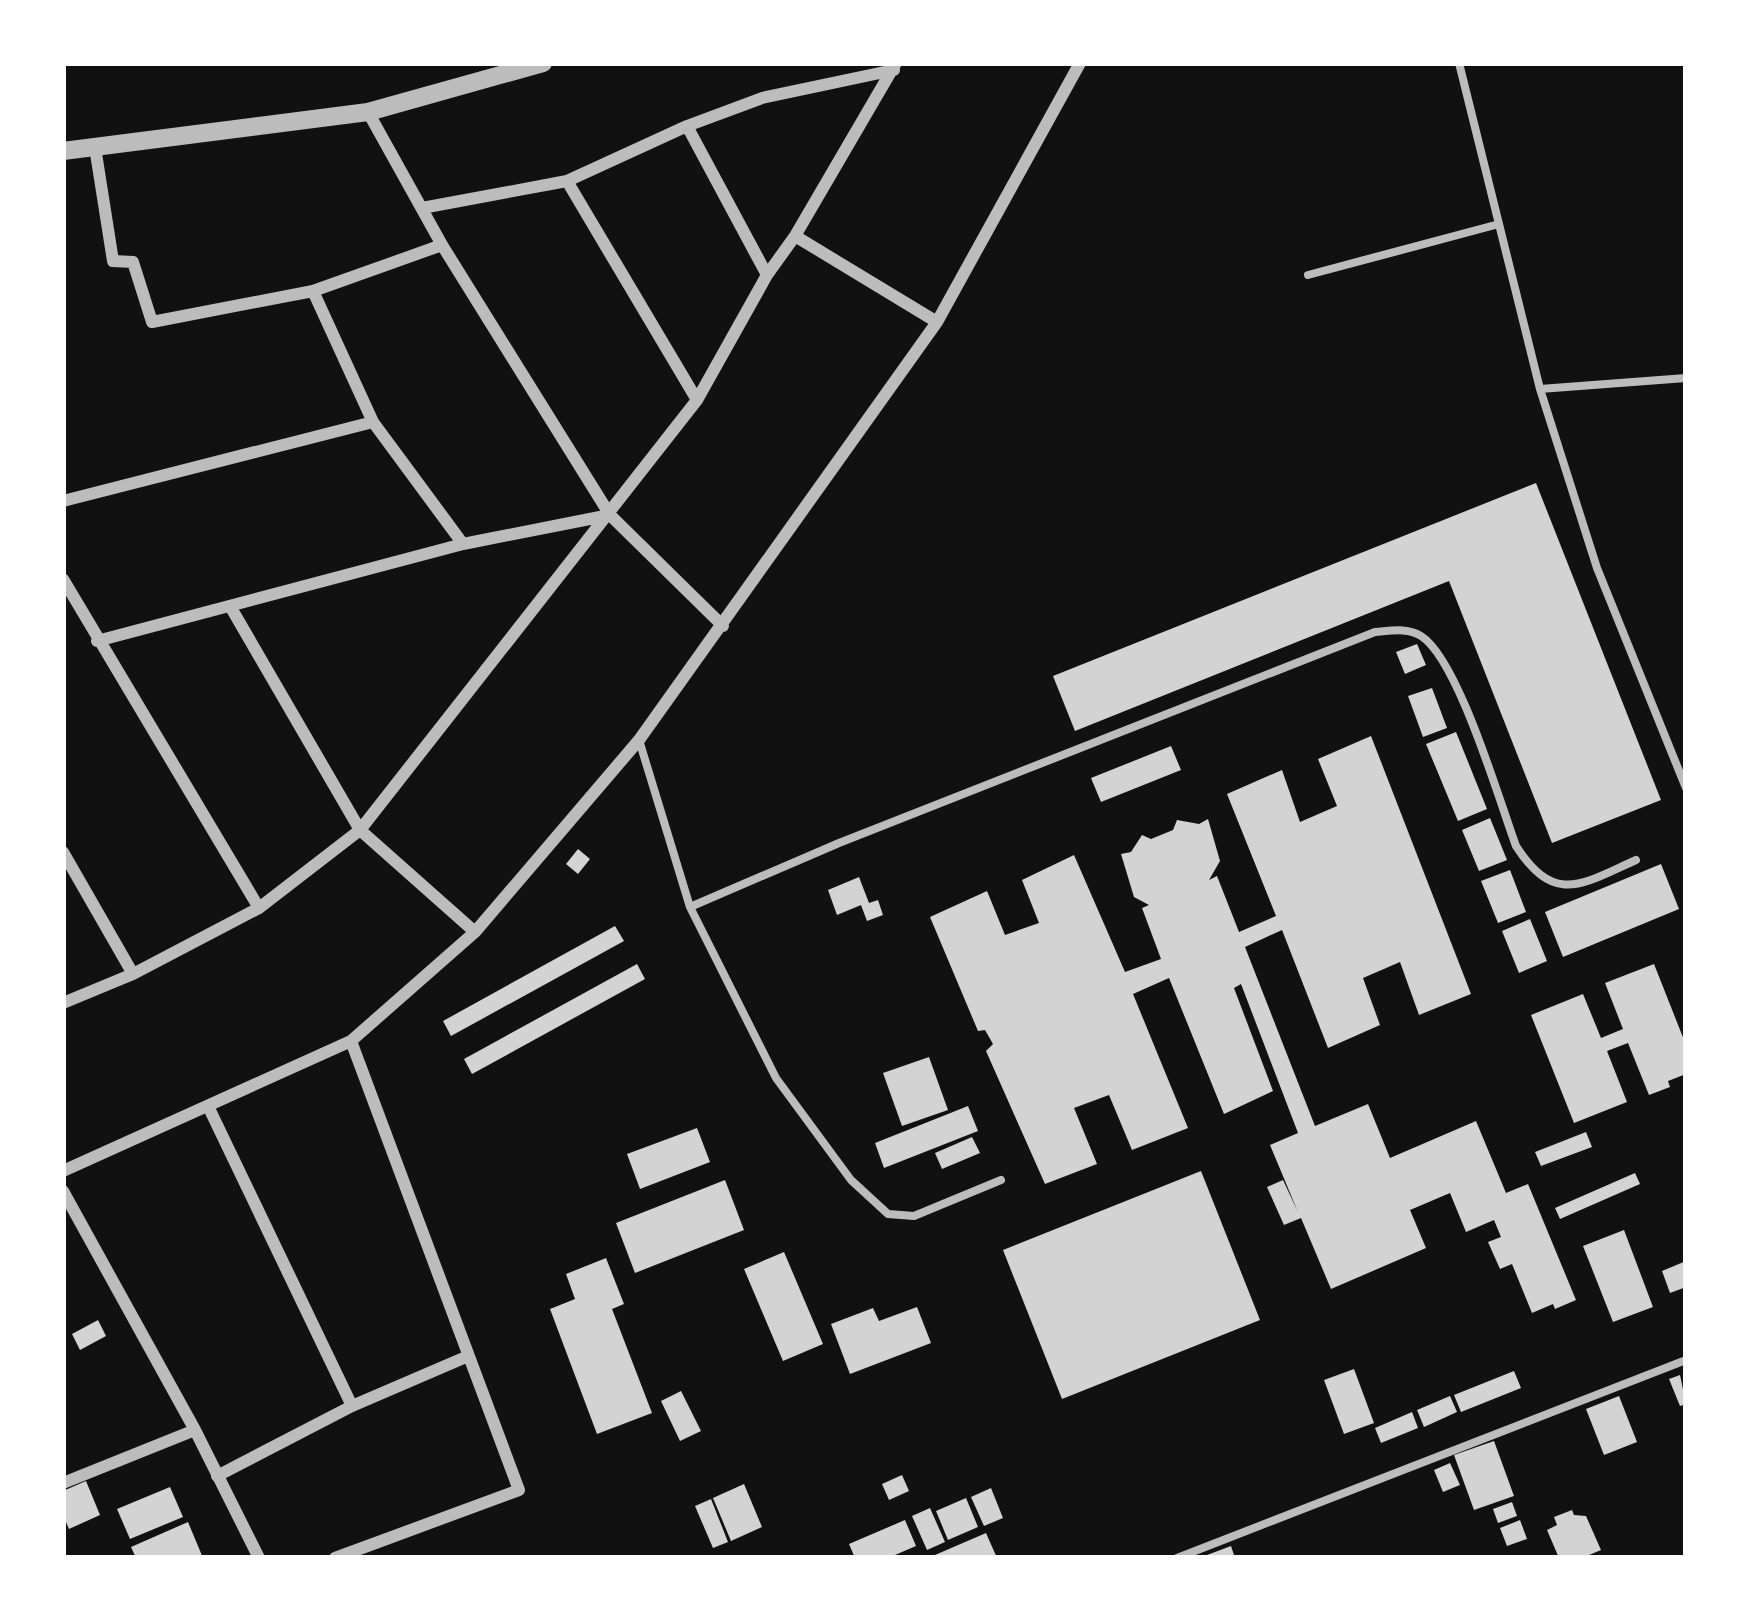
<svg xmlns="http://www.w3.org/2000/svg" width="1749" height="1621" viewBox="0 0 1749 1621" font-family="'Libre Baskerville',serif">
	<rect width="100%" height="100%" fill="#111"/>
	<path fill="#d3d3d3" d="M1536,483L1661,800L1552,843L1449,581L1075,731L1053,676Z
		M1417,644L1426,665L1405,674L1396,652Z
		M1432,688L1447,728L1423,737L1408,696Z
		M1456,732L1487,809L1458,821L1426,744Z
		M1371,736L1471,994L1419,1015L1400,962L1363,978L1380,1025L1328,1048L1282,930L1245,947L1315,1126L1368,1104L1390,1158L1476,1121L1506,1193L1528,1184L1576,1300L1555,1309L1553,1304L1532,1313L1512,1264L1500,1269L1488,1242L1501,1237L1494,1220L1466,1232L1450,1193L1410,1210L1426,1248L1331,1289L1301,1218L1284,1225L1267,1187L1283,1180L1298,1212L1270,1145L1298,1133L1241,984L1234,988L1273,1091L1224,1114L1169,978L1133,994L1188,1128L1132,1150L1109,1095L1074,1108L1097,1164L1045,1184L986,1051L993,1044L985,1030L978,1031L930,917L987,891L1005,935L1039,923L1022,880L1074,855L1125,972L1161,959L1142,908L1149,905L1134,897L1121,854L1131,852L1142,835L1151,839L1173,830L1177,820L1199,824L1208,819L1220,861L1209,880L1217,876L1239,932L1276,916L1227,794L1282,770L1300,822L1337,806L1318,759Z
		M1171,746L1181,770L1101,802L1091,778Z
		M1490,818L1507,860L1479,871L1462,830Z
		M578,849L590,859L578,874L566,864Z
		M1661,864L1679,909L1563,957L1545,912Z
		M1510,870L1526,912L1498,923L1481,881Z
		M859,877L869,903L878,900L883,915L867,921L861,905L837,915L828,890Z
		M1530,919L1547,961L1519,973L1502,931Z
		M615,926L624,941L451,1036L443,1021Z
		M637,964L645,979L472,1074L464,1059Z
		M1654,964L1686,1045V1074L1668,1081L1670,1087L1649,1095L1628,1043L1607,1051L1627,1102L1574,1123L1531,1015L1583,994L1601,1038L1623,1029L1605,983Z
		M929,1057L948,1110L902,1126L883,1073Z
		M968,1106L978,1131L884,1168L875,1143Z
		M697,1128L710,1162L640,1189L627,1154Z
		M1586,1132L1592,1147L1541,1166L1535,1152Z
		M972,1137L980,1153L942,1169L935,1153Z
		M1201,1171L1260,1320L1062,1399L1003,1250Z
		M1635,1173L1640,1184L1560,1219L1555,1208Z
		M725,1180L744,1230L635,1273L616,1223Z
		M1624,1230L1653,1307L1613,1322L1583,1246Z
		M784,1252L823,1344L783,1361L744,1269Z
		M606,1258L624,1304L612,1309L652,1413L597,1434L550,1309L575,1299L566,1274Z
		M1686,1261V1287L1670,1293L1662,1271Z
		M917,1307L931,1343L850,1374L831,1324L873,1308L879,1321Z
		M98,1320L106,1336L80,1350L72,1334Z
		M1354,1369L1374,1423L1344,1434L1324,1380Z
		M1514,1371L1521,1388L1461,1412L1454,1395Z
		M1680,1375L1686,1404L1680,1406L1669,1379Z
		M681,1391L701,1431L680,1441L661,1401Z
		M1450,1396L1457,1412L1424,1427L1417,1410Z
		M1619,1396L1637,1442L1604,1455L1586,1409Z
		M1412,1412L1418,1428L1381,1443L1375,1428Z
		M1494,1441L1514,1496L1474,1510L1454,1455Z
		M1450,1463L1460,1485L1443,1492L1434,1470Z
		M902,1475L909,1491L889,1500L882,1484Z
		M86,1481L100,1515L69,1529L63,1515V1491Z
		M744,1484L762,1527L731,1541L713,1498Z
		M170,1487L183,1517L130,1539L117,1509Z
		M991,1488L1003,1518L984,1526L971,1497Z
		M966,1498L978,1527L948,1540L936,1511Z
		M711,1499L728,1542L713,1548L695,1506Z
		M1512,1502L1517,1516L1498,1523L1493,1509Z
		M930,1508L945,1542L927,1550L912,1516Z
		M1572,1510L1574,1515L1586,1516L1601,1550L1582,1558H1559L1547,1530L1557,1525L1554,1517Z
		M905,1520L916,1546L888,1558H855L849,1544Z
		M1520,1520L1527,1539L1507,1546L1500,1528Z
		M188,1522L203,1558H136L131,1547Z
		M986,1533L997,1558H928Z
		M1231,1546L1235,1558H1199Z"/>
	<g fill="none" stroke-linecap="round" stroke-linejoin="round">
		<path stroke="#bcbcbc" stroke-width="8" d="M1459,63L1540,389L1597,568L1686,788
			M1308,275L1499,224
			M1540,389L1686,378
			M639,740L690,907L839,843L1375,632C1390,631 1407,627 1421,636C1458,659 1499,800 1516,846C1555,906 1582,884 1636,860
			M690,907L776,1078L851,1180L888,1214L914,1216L1001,1180
			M1177,1558L1686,1360"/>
		<path stroke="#bcbcbc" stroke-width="12" d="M368,112L442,245L610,515
			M687,126L767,275
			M95,147L113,261L133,262L152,322L313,291L442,245
			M567,181L697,400
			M422,208L567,181L687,126L762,98L894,70
			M795,236L937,322
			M373,422L463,544
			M63,501L373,422L313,291
			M63,579L259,908
			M230,606L360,830L475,932
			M97,641L463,544L610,515L723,626
			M63,852L133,974
			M63,1003L133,974L259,908L360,830L697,400L767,275L795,236L896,63
			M208,1106L352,1406
			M63,1171L351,1041L475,932L639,740L937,322L1080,63
			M63,1191L195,1430L259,1558
			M217,1476L352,1406L466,1357
			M63,1483L195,1430
			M335,1558L519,1490L351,1041"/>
		<path stroke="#bcbcbc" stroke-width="18" d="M63,151L368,112L543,63"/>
	</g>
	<rect width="1749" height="1621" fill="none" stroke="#ffffff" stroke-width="132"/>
</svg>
